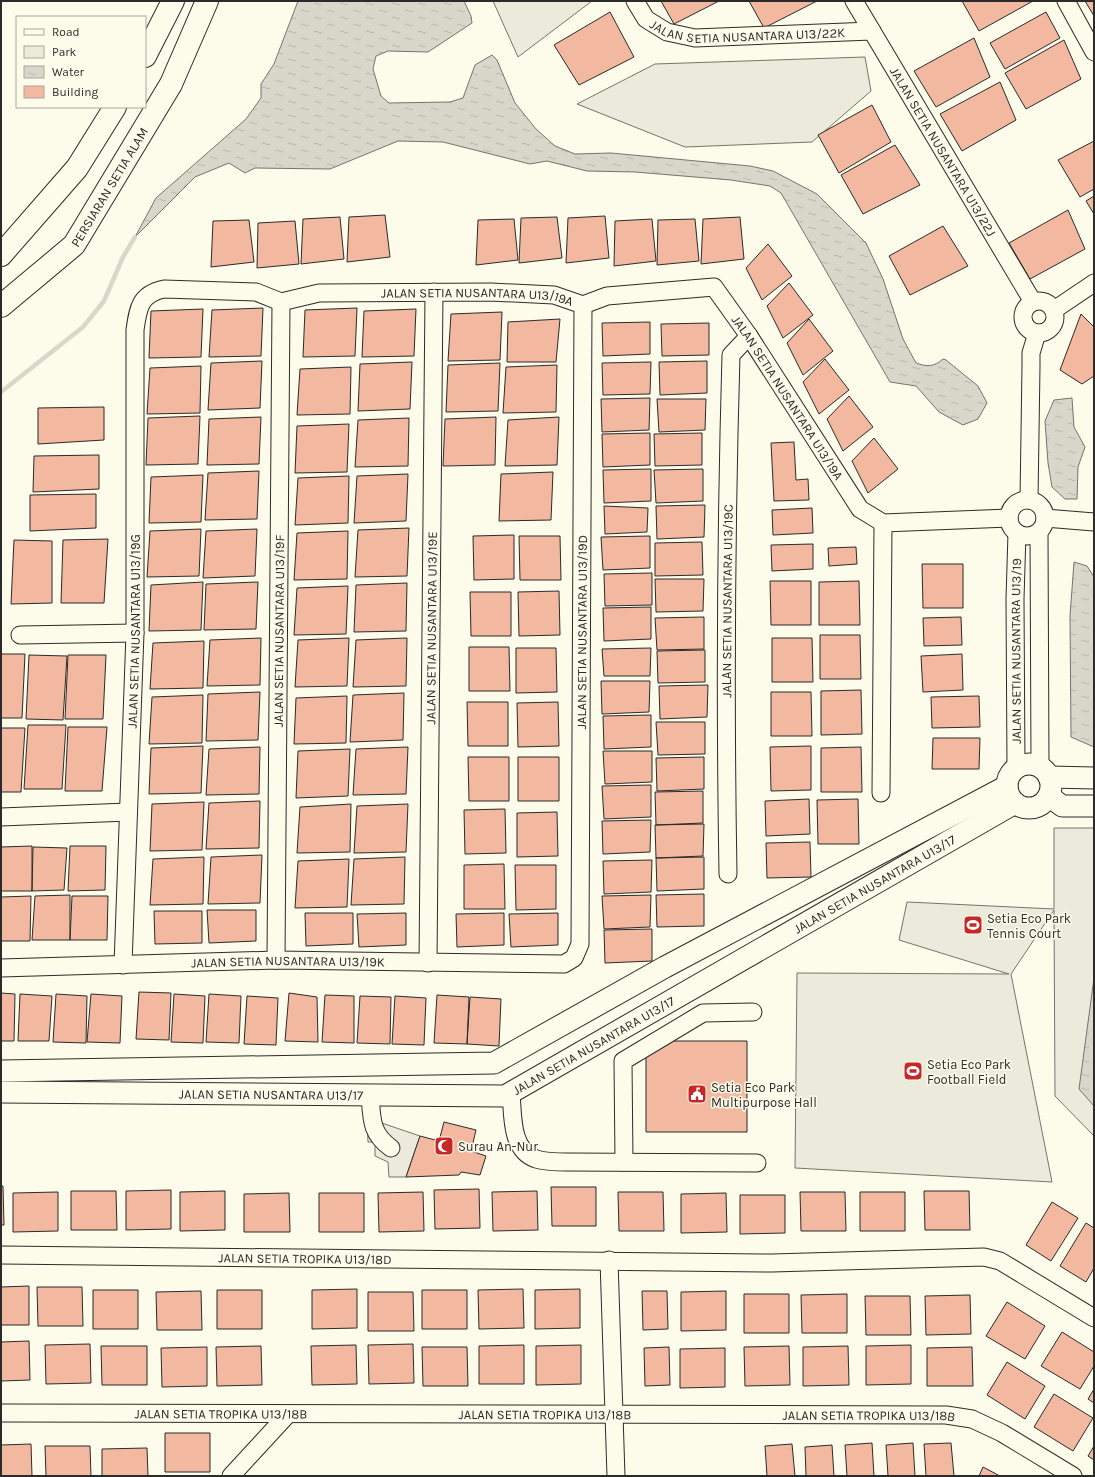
<svg xmlns="http://www.w3.org/2000/svg" width="1095" height="1477" viewBox="0 0 1095 1477" font-family="Karla,sans-serif">
	<defs>
		<pattern id="water-ripples" width="26" height="14" patternUnits="userSpaceOnUse"><rect width="26" height="14" fill="#d8d7c9"/><path d="M2 4q2-2 4 0t4 0M15 11q2-2 4 0t4 0" fill="none" stroke="#bab9ad"/></pattern>
	</defs>
	<rect width="100%" height="100%" fill="#fdfbea"/>
	<path fill="#ecebdb" stroke="#74746e" d="M493,1H592L518,57Z
		M865,57L871,91L812,142L685,147L577,104L655,64Z
		M1054,828H1094V1136L1055,1096L1054,910L1011,974L1052,1182L795,1168L797,973L1009,974L899,940L907,902L1054,909Z"/>
	<path fill="#eceadb" stroke="#74746e" d="M367,1118L420,1136L406,1177H389L388,1162L375,1156V1142H368Z"/>
	<path fill="url(#water-ripples)" stroke="#74746e" d="M298,1H464L471,16L472,23L428,52L388,51L376,56L373,69L381,96L389,103L450,102L463,98L475,65L492,55L497,60L515,103L536,129L555,146L575,154L611,153L750,166L773,171L817,194L866,243L883,279L903,339L916,363C927,367 934,367 943,359L946,360L978,386L987,403L978,419L963,425L939,412L916,386L890,382L781,193L770,186L731,180L635,172L587,171L547,161L530,164L443,142L398,141L330,169L255,168L245,173L229,163L195,177L135,237L156,198L246,119L261,98V84L274,64Z
		M1072,398L1074,427L1085,447L1078,467L1077,499H1065L1052,487L1048,463L1045,421L1054,400Z
		M1074,562L1087,566L1094,577V747L1071,737L1070,616Z
		M1094,978V1106L1079,1089Z"/>
	<g fill="none" stroke-linecap="round" stroke-linejoin="round">
		<path stroke="#d8d7c9" stroke-width="4.5" d="M1,392L83,327L104,301L123,257L135,237"/>
	</g>
	<path fill="#f2b8a0" stroke="#2b2b2b" d="M661,1H719L674,24Z
		M749,1H817L764,28Z
		M962,1H1033L979,31Z
		M1085,1H1094V16Z
		M610,12L634,57L579,85L554,45Z
		M1046,12L1060,38L1005,69L990,43Z
		M974,38L990,77L936,107L914,71Z
		M1064,40L1081,79L1026,109L1005,73Z
		M1000,82L1016,120L962,151L940,114Z
		M872,105L891,142L839,173L818,135Z
		M1094,141V189L1080,197L1058,160Z
		M895,145L920,185L863,214L841,175Z
		M1094,196V214L1086,201Z
		M1068,210L1085,249L1030,279L1009,243Z
		M385,215L390,257L347,262L349,217Z
		M605,216L609,258L566,263L568,218Z
		M340,217L344,259L301,264L303,219Z
		M557,217L562,258L519,263L521,218Z
		M740,217L744,259L701,264L703,219Z
		M514,219L518,260L476,265L478,220Z
		M652,219L656,261L614,266L615,221Z
		M695,219L699,261L657,265L658,220Z
		M249,220L254,262L211,267L213,221Z
		M295,221L299,264L257,268L258,223Z
		M943,226L968,266L910,295L889,256Z
		M768,244L792,276L762,300L746,268Z
		M789,283L813,315L783,338L767,306Z
		M263,308L261,356L209,357L212,310Z
		M357,308L355,356L303,357L305,310Z
		M203,309L201,357L149,358L151,311Z
		M416,309L414,356L362,357L364,311Z
		M502,312L500,360L448,361L451,314Z
		M1081,314L1094,327V376L1082,384L1060,370Z
		M560,319L556,362H507L508,322Z
		M809,319L833,351L803,375L787,343Z
		M650,322V354L603,356L602,323Z
		M709,323V355L662,356L661,324Z
		M825,359L849,390L819,414L803,382Z
		M262,361L260,408L208,410L211,363Z
		M707,361V393L660,395L659,362Z
		M412,362L410,409L358,411L360,364Z
		M651,362L650,394L603,395L602,363Z
		M500,363L498,411L446,412L448,365Z
		M557,365L556,412L503,413L506,367Z
		M201,366L200,413L147,414L150,368Z
		M351,367L350,414L297,415L300,369Z
		M849,396L873,427L843,451L827,419Z
		M650,398L649,430L602,432L601,399Z
		M657,399H706L705,430L659,432Z
		M104,407V440L38,444V408Z
		M200,416L198,464L146,465L148,418Z
		M261,417L259,464L207,465L209,419Z
		M496,417L495,465L443,466L445,419Z
		M559,417L557,465L505,466L508,420Z
		M409,418L408,466L355,467L358,420Z
		M349,424L347,472L295,473L297,426Z
		M650,433V465L603,467L602,434Z
		M702,433V465L655,466L654,434Z
		M874,438L898,469L868,493L852,461Z
		M794,442L796,480L808,479L809,500L774,501L771,443Z
		M99,455V489L33,492L34,456Z
		M651,469V501L604,503L603,470Z
		M703,469V501L656,503L654,470Z
		M259,471L257,519L205,520L208,473Z
		M553,472L551,520L499,521L501,474Z
		M408,474L406,521L354,523L357,476Z
		M203,475L201,522L149,523L151,477Z
		M349,476L348,523L295,525L298,478Z
		M96,494V528L30,531V495Z
		M705,505L704,537L657,539L656,506Z
		M604,506L648,508L647,532L605,534Z
		M812,508L813,533L773,535L772,510Z
		M409,528L407,576L355,577L358,530Z
		M201,529L199,576L147,577L150,531Z
		M257,529L255,576L203,578L206,531Z
		M348,531L347,579L294,580L297,533Z
		M514,535V579L474,580L473,536Z
		M519,536H560L561,580H520Z
		M650,536V568L603,570L601,537Z
		M108,539L104,603H61L63,540Z
		M14,540L52,541V603L11,604Z
		M702,542L703,575L655,576V543Z
		M813,544V569L772,571L771,545Z
		M856,547L857,564L829,566L828,548Z
		M922,564H963V608H923Z
		M652,573V605L605,606L604,574Z
		M655,579H704L703,611L656,612Z
		M770,581H811V625H771Z
		M859,581L860,625H819V582Z
		M203,582L201,630L149,631L151,585Z
		M258,582L256,629L204,630L206,584Z
		M407,583L406,631L354,632L356,585Z
		M348,586L346,634L294,635L297,588Z
		M559,591L560,635L519,636L518,592Z
		M470,592H511V636H471Z
		M651,607V639L604,641L603,608Z
		M704,617V649L657,650L655,618Z
		M961,617L962,645L924,646L923,618Z
		M820,635H860L861,679H820Z
		M261,638L260,685L207,686L210,640Z
		M349,638L347,686L295,687L298,640Z
		M407,638L406,686L353,687L356,640Z
		M772,638H812L813,682H772Z
		M204,641L203,688L150,689L153,643Z
		M469,647H509L510,691H469Z
		M516,648H556L557,692L516,693Z
		M651,648L650,676H604L602,649Z
		M705,650V682L658,683L657,651Z
		M1,654H25L22,718H1Z
		M962,654L963,690L923,692L921,656Z
		M29,655L67,656L63,720L26,719Z
		M68,655H106L103,719H65Z
		M601,681H650L649,712L602,714Z
		M708,685L707,717L660,719L659,686Z
		M861,690L862,734L821,735V691Z
		M260,692L258,740L206,741L208,694Z
		M771,692H811L812,736H771Z
		M404,693L403,740L350,742L353,695Z
		M203,695L202,743L149,744L152,697Z
		M347,696L346,743L294,744L296,698Z
		M979,696L980,727L932,728L931,697Z
		M467,702H508V746H468Z
		M558,702L559,746L518,747L517,703Z
		M651,715V747L604,749L603,716Z
		M656,722H705V754L658,755Z
		M28,725H66L62,789H24Z
		M68,727H107L102,791H65Z
		M1,728H25L21,792H1Z
		M933,738H980L979,769H932Z
		M203,746L201,793L149,794L151,748Z
		M811,746V790L771,791L770,747Z
		M260,747L259,794L206,795L209,749Z
		M408,747L406,794L353,795L356,749Z
		M861,747L862,792H821V748Z
		M350,749L348,796L296,798L298,751Z
		M603,751H652V782L605,784Z
		M468,757H509V801H469Z
		M518,757H559V801H518Z
		M704,757V789L657,791L656,758Z
		M651,785V817L604,819L602,786Z
		M703,791V823L656,825L655,792Z
		M809,799L810,834L766,836L765,801Z
		M858,799L859,844H818L817,800Z
		M260,801L259,848L206,849L209,803Z
		M204,802L202,850L150,851L152,804Z
		M351,804L350,852L297,853L300,807Z
		M408,804L406,852L354,853L357,806Z
		M505,809L506,853L465,854L464,810Z
		M557,812L558,856L517,857V813Z
		M651,820L650,852L603,854L602,821Z
		M704,824L703,856L656,858L655,825Z
		M810,842L811,877L767,878L766,843Z
		M32,846V891H1V847Z
		M70,846H106L105,890L68,891Z
		M33,847L67,848L64,890L32,891Z
		M262,855L260,903L208,904L211,857Z
		M204,857L203,904L150,905L153,859Z
		M405,857L404,904L351,905L354,859Z
		M704,857V889L657,891L656,858Z
		M349,859L347,907L295,908L298,861Z
		M652,860L651,892L604,894L603,861Z
		M504,864L505,909H464V865Z
		M515,865H556V909L516,910Z
		M704,894V926L657,927L656,895Z
		M70,895V940H32L35,896Z
		M651,895L650,927L604,929L602,896Z
		M31,896L30,941H1V897Z
		M72,896H108L107,940H70Z
		M207,910H256V941L209,943Z
		M154,911H202V943L155,944Z
		M305,913H353V944L306,946Z
		M406,913V945L359,947L357,914Z
		M504,913V945L457,947L456,914Z
		M558,913V945L511,947L509,914Z
		M652,929V961L605,963L604,930Z
		M139,992L171,993L169,1040L136,1039Z
		M1,993L15,994L14,1041H1Z
		M289,993L317,997L318,1042L285,1041Z
		M20,994L52,996L49,1041H18Z
		M56,994L87,996L86,1043L53,1042Z
		M91,994L122,996L120,1043L87,1042Z
		M174,994L205,996L203,1043L171,1042Z
		M209,994L241,996L239,1043L206,1042Z
		M325,995L354,996V1043L322,1042Z
		M437,995L469,997L467,1044L434,1043Z
		M247,996L278,998L276,1045L244,1044Z
		M360,996L391,997L390,1044L357,1043Z
		M395,996L426,998L424,1045L392,1044Z
		M470,997L501,999L499,1046L467,1044Z
		M672,1041H747V1132H646V1056Z
		M444,1122L476,1130L471,1151L486,1156L480,1175L461,1172L459,1175L406,1177L420,1136L439,1141Z
		M1,1186H3L4,1225H1Z
		M551,1187H596V1226H552Z
		M479,1189L480,1228L435,1229L434,1190Z
		M171,1190V1229L126,1230V1191Z
		M71,1191H116L117,1230H71Z
		M225,1191V1230L180,1231V1192Z
		M537,1191L538,1230L493,1231L492,1192Z
		M924,1191H969L970,1230H925Z
		M58,1192V1231L13,1232V1193Z
		M423,1192L424,1231L379,1232L378,1193Z
		M618,1192H663L664,1231H619Z
		M800,1192H845L846,1231H801Z
		M860,1192H905V1231H860Z
		M289,1193L290,1232H244V1194Z
		M319,1193H364V1232H319Z
		M726,1193L727,1232L681,1233V1194Z
		M740,1195H785V1233L740,1234Z
		M1052,1202L1078,1218L1051,1261L1026,1245Z
		M1086,1223L1094,1228V1268L1086,1282L1060,1266Z
		M29,1286V1325H1V1287Z
		M37,1287H82L83,1326H38Z
		M357,1289V1328L312,1329V1290Z
		M523,1289L524,1328L479,1329L478,1290Z
		M580,1289V1328L535,1329V1290Z
		M93,1290H138V1329H93Z
		M217,1290H262V1329H217Z
		M422,1290H467V1329H422Z
		M201,1291L202,1330H157L156,1292Z
		M642,1291H667L668,1329L643,1330Z
		M726,1291V1330L681,1331V1292Z
		M368,1292H413L414,1331H368Z
		M744,1294H789V1333H744Z
		M847,1294V1333H802L801,1295Z
		M970,1295L971,1334L926,1335L925,1296Z
		M865,1296H910L911,1335H866Z
		M1007,1302L1045,1326L1025,1359L986,1336Z
		M1062,1332L1094,1352V1366L1080,1389L1041,1366Z
		M29,1341L30,1380L1,1381V1342Z
		M90,1344L91,1383L46,1384L45,1345Z
		M413,1344L414,1383L369,1384L368,1345Z
		M356,1345L357,1384L312,1385L311,1346Z
		M524,1345V1384H479V1346Z
		M581,1345V1384L536,1385V1346Z
		M911,1345V1384L866,1385V1346Z
		M101,1346H147V1385H102Z
		M261,1346L262,1385L217,1386L216,1347Z
		M789,1346L790,1385L745,1386L744,1347Z
		M848,1346L849,1385L803,1386V1347Z
		M207,1347V1386L162,1387L161,1348Z
		M422,1347H467L468,1386H423Z
		M669,1347L670,1385L645,1386L644,1348Z
		M972,1347L973,1386H927V1348Z
		M725,1348V1387L680,1388V1349Z
		M1007,1362L1045,1386L1025,1419L987,1395Z
		M1094,1389V1403L1088,1399Z
		M1054,1394L1093,1418L1073,1451L1034,1427Z
		M165,1433H210V1472H165Z
		M872,1443L874,1476H847L845,1445Z
		M913,1443L915,1476H888L886,1445Z
		M951,1443L954,1476H926L924,1444Z
		M31,1444L32,1476H1V1445Z
		M792,1444L795,1476H767L765,1446Z
		M832,1445L834,1476H806L805,1447Z
		M45,1446H90L91,1476H46Z
		M1094,1446V1460L1088,1456Z
		M147,1448L148,1476H102V1449Z
		M983,1467L1000,1476H979Z"/>
	<g fill="none" stroke-linecap="round" stroke-linejoin="round">
		<g stroke="#2b2b2b" stroke-width="19">
			<g id="minor">
				<path id="s1" d="M635,1L646,19L667,32L695,38L872,31"/>
				<path id="s2" d="M854,1L1033,302"/>
				<path d="M1066,1L1094,52"/>
				<circle cx="1039" cy="317" r="16"/>
				<path d="M1054,310L1094,283"/>
				<path d="M1029,500L1031,366V353L1037,333"/>
				<circle cx="1027" cy="518" r="18"/>
				<path d="M1045,518L1094,522"/>
				<path d="M1039,532L1040,766"/>
				<path d="M20,635L135,633"/>
				<path id="s3" d="M1016,768L1015,599L1017,533"/>
				<path d="M881,793L883,523"/>
				<path d="M1,817L128,812"/>
				<path id="s4" d="M728,874C725,701 726,528 731,355L749,336"/>
				<path id="s5" d="M276,960L281,302"/>
				<path id="s6" d="M428,963L434,292"/>
				<path id="s7" d="M123,965L135,633V330C138,308 140,294 164,289L256,292L281,302L319,293L491,292L554,295L583,305L607,296L714,287L749,336L860,509L883,523L1009,518"/>
				<path id="s8" d="M1,968L276,960L564,964L574,958L580,944L583,305"/>
				<path d="M511,1092C513,1114 510,1150 536,1159C546,1162 557,1162 567,1162L757,1163"/>
				<path d="M370,1095C372,1118 370,1133 391,1148"/>
				<path d="M624,1162L623,1061L703,1013L753,1012"/>
				<path id="s9" d="M1,1255L772,1263L984,1257L1000,1261L1094,1318"/>
				<path d="M609,1260L616,1476"/>
				<path id="s10" d="M1,1413L946,1415L972,1419L1002,1433L1073,1476"/>
				<path d="M231,1476L288,1414"/>
			</g>
		</g>
		<g stroke="#2b2b2b" stroke-width="23">
			<g id="major">
				<circle cx="1029" cy="786" r="22"/>
				<path d="M1049,777L1094,778"/>
				<path d="M1049,796L1062,806H1094"/>
				<path d="M1,1071L494,1063L665,967L1007,786"/>
				<path id="s11" d="M1,1092L505,1096L1015,803"/>
			</g>
		</g>
		<g stroke="#2b2b2b" stroke-width="24">
			<g id="highway">
				<path d="M145,56L173,1"/>
				<path d="M1,255L77,168L115,107"/>
				<path id="s12" d="M1,306L74,245L171,84L207,1"/>
			</g>
		</g>
		<use href="#minor" stroke="#fdfbea" stroke-width="17"/>
		<use href="#major" stroke="#fdfbea" stroke-width="21"/>
		<use href="#highway" stroke="#fdfbea" stroke-width="22"/>
	</g>
	<defs>
		<g id="stadium-square" transform="scale(1)"><rect x="-9" y="-9" width="18" height="18" rx="4" fill="#c62828" stroke="#fdfbea"/><path d="M0-5a6.5 5 0 1 0 0 10a6.5 5 0 1 0 0-10ZM-3.5-1.8h7v3.6h-7Z" fill="#fff"/></g>
		<g id="civic-square" transform="scale(1)"><rect x="-9" y="-9" width="18" height="18" rx="4" fill="#c62828" stroke="#fdfbea"/><path d="M-.6-6.5H3V-4.5H.6V-3L4-1V1h2V6H-6V1h2V-1L-.6-3ZM-1.2 2.5V6h2.4V2.5Z" fill="#fff"/></g>
		<g id="mosque-square" transform="scale(1)"><rect x="-9" y="-9" width="18" height="18" rx="4" fill="#c62828" stroke="#fdfbea"/><path d="M3.5-4.9A6 6 0 1 0 3.5 4.9A5 5 0 1 1 3.5-4.9Z" fill="#fff"/></g>
	</defs>
	<g fill-rule="evenodd">
		<use href="#stadium-square" x="973" y="925"/>
		<use href="#stadium-square" x="913" y="1071"/>
		<use href="#civic-square" x="697" y="1094"/>
		<use href="#mosque-square" x="444" y="1146"/>
	</g>
	<g text-anchor="middle" dominant-baseline="central" stroke-width="3" stroke-linejoin="round" paint-order="stroke">
		<g font-size="13" fill="#2b2b2b" stroke="#fdfbea">
			<text stroke="none"><textPath href="#s1" startOffset="126">JALAN SETIA NUSANTARA U13/22K</textPath></text>
			<text stroke="none"><textPath href="#s2" startOffset="175">JALAN SETIA NUSANTARA U13/22J</textPath></text>
			<text stroke="none"><textPath href="#s12" startOffset="163">PERSIARAN SETIA ALAM</textPath></text>
			<text stroke="none"><textPath href="#s7" startOffset="1007">JALAN SETIA NUSANTARA U13/19A</textPath></text>
			<text stroke="none"><textPath href="#s7" startOffset="1380">JALAN SETIA NUSANTARA U13/19A</textPath></text>
			<text stroke="none"><textPath href="#s4" startOffset="273">JALAN SETIA NUSANTARA U13/19C</textPath></text>
			<text stroke="none"><textPath href="#s6" startOffset="335">JALAN SETIA NUSANTARA U13/19E</textPath></text>
			<text stroke="none"><textPath href="#s7" startOffset="334">JALAN SETIA NUSANTARA U13/19G</textPath></text>
			<text stroke="none"><textPath href="#s5" startOffset="329">JALAN SETIA NUSANTARA U13/19F</textPath></text>
			<text stroke="none"><textPath href="#s8" startOffset="902">JALAN SETIA NUSANTARA U13/19D</textPath></text>
			<text stroke="none"><textPath href="#s3" startOffset="117">JALAN SETIA NUSANTARA U13/19</textPath></text>
			<text stroke="none"><textPath href="#s11" startOffset="930">JALAN SETIA NUSANTARA U13/17</textPath></text>
			<text stroke="none"><textPath href="#s8" startOffset="287">JALAN SETIA NUSANTARA U13/19K</textPath></text>
			<text stroke="none"><textPath href="#s11" startOffset="606">JALAN SETIA NUSANTARA U13/17</textPath></text>
			<text stroke="none"><textPath href="#s11" startOffset="270">JALAN SETIA NUSANTARA U13/17</textPath></text>
			<text stroke="none"><textPath href="#s9" startOffset="304">JALAN SETIA TROPIKA U13/18D</textPath></text>
			<text stroke="none"><textPath href="#s10" startOffset="544">JALAN SETIA TROPIKA U13/18B</textPath></text>
			<text stroke="none"><textPath href="#s10" startOffset="220">JALAN SETIA TROPIKA U13/18B</textPath></text>
			<text stroke="none"><textPath href="#s10" startOffset="868">JALAN SETIA TROPIKA U13/18B</textPath></text>
		</g>
		<g font-size="13" fill="#2b2b2b" stroke="#fdfbea" text-anchor="start">
			<text x="987" y="918">Setia Eco Park<tspan x="987" dy="15">Tennis Court</tspan></text>
			<text x="927" y="1064">Setia Eco Park<tspan x="927" dy="15">Football Field</tspan></text>
			<text x="711" y="1087">Setia Eco Park<tspan x="711" dy="15">Multipurpose Hall</tspan></text>
			<text x="458" y="1146">Surau An-Nur</text>
		</g>
	</g>
	<rect width="1095" height="1477" fill="none" stroke="#2b2b2b" stroke-width="4"/>
	<rect x="16" y="16" width="130" height="92" fill="#fdfbea" stroke="#a9a89e"/>
	<rect x="24" y="29" width="20" height="6" fill="#fdfbea" stroke="#a9a89e"/>
	<text x="52" y="36" font-size="12" fill="#2b2b2b">Road</text>
	<rect x="24" y="46" width="20" height="12" fill="#ecebdb" stroke="#a9a89e"/>
	<text x="52" y="56" font-size="12" fill="#2b2b2b">Park</text>
	<rect x="24" y="66" width="20" height="12" fill="url(#water-ripples)" stroke="#a9a89e"/>
	<text x="52" y="76" font-size="12" fill="#2b2b2b">Water</text>
	<rect x="24" y="86" width="20" height="12" fill="#f2b8a0" stroke="#a9a89e"/>
	<text x="52" y="96" font-size="12" fill="#2b2b2b">Building</text>
</svg>
